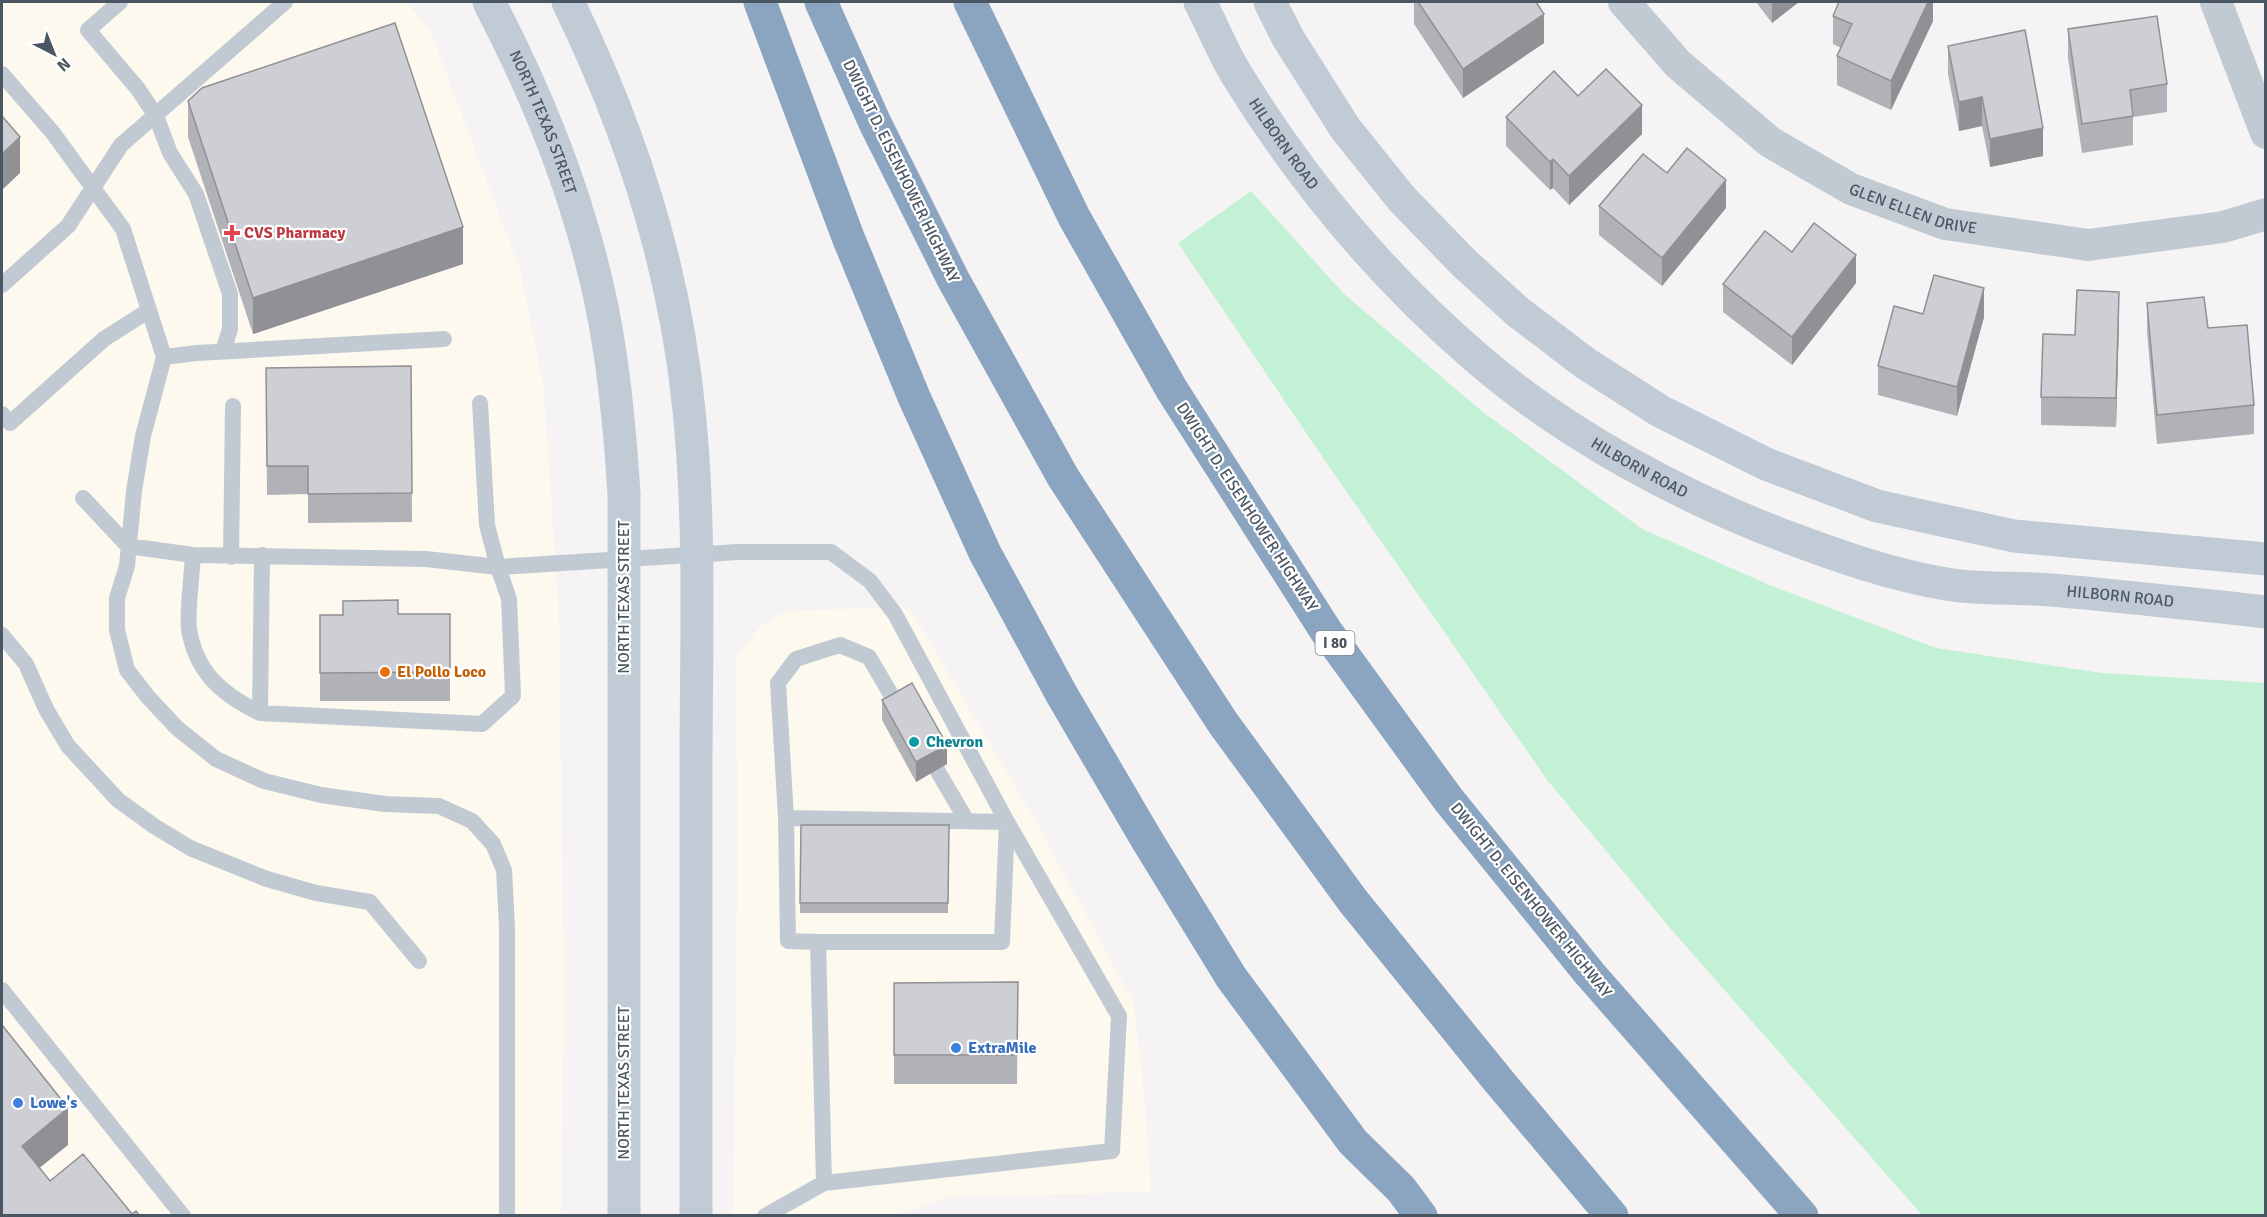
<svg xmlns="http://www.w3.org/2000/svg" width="2267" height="1217" viewBox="0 0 2267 1217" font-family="Signika,sans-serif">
	<rect width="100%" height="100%" fill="#f5f3f3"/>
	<path fill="#fdf9ef" d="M5,2H407L431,33L520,270L544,390L559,614L564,993L561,1215L2,1216V5Z
		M909,607L1034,818L1134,1003L1144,1092L1151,1192L949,1197L896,1215L733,1216L738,822L735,658L759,628L786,611Z"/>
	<path fill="#c3f1d5" d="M1251,191L1344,294L1484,413L1642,529L1772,586L1936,648L2102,673L2265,683V1215H1922L1670,928L1548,781L1319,452L1178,243Z"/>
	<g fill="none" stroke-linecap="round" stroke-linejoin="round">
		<path stroke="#c1cad2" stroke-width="16" d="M120,2L88,30L138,89L156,116L170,153L196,194L230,294V329L223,351
			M2,74L53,133L123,229L164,357L143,436L134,491L127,566L117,598V630L127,670L148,697L177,728L216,759L264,781L321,795L385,804L439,806L472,821L493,844L504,870L507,927V1216
			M2,285L68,226L121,145L285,2
			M164,357L197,353L444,339
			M2,414L10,423L104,339L148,311
			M83,498L128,546L193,555L426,559L498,567L738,552H831L870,581L895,614L1007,822L1119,1016L1112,1151L824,1183L765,1216
			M193,555C192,575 187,611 189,629C196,673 223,695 260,713L482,724L513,696L509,599L498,567L487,525L480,403
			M231,557L233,406
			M2,635L26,664L46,709L68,746L118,800L154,826L190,848L267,879L316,893L370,902L419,961
			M260,713L262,555
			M937,770L967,821
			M786,818L788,941L818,942
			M2,990L183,1216
			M824,1183L818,942H1002L1007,822L786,818L778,683L796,659L840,645L869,657L900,710"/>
		<g stroke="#c1cad2" stroke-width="32">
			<path id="s1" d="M1624,2L1678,64L1770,142L1851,189L1945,224L2088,245L2223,227L2266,214"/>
			<path d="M2216,2L2266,133"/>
		</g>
		<g stroke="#c1cbd6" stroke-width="33">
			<path id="s2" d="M489,2C546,111 592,231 610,353C617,400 621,447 624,494V1216"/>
			<path d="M568,2C630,129 675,268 689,410C701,528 696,650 696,769C696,918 696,1067 696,1216"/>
			<path id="s3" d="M1200,2C1212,25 1222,50 1235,72C1301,180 1383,278 1479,360C1566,435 1683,498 1790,538C1841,557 1892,575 1946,584C1980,590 2016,587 2051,590C2122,596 2194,604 2266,612"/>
			<path d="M1270,2L1288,38L1345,128L1402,199L1464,263L1518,312L1585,363L1660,411L1766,464L1877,506L2014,536L2266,559"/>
		</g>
		<path stroke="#8ba5c1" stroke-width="33" d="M760,2L848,237L914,397L985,553L1062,695L1147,840L1231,977L1353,1142L1401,1189L1421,1216
			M821,2L875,123L953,279L1063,477L1223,723L1353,901L1497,1079L1612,1216
			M970,2L1074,217L1172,390L1326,631L1448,799L1590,974L1802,1216"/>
	</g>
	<path fill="#b0b2b7" d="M1414,2H1536L1544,43L1463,98L1414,24Z
		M1756,2H1799L1772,23Z
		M1928,2H1933V21L1891,110L1837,85V56L1841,48L1833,44V16Z
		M2068,29L2167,84V112L2133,117V145L2082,153L2068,58Z
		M1948,46L2043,156L1990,167L1982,126L1959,131L1948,74Z
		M1578,96L1642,134L1569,205L1553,188L1550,190L1506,146V117Z
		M188,101L463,264L253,334L188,137Z
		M1667,173L1726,208L1662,286L1599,235V206Z
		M1792,252L1856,283L1792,365L1723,312V284Z
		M2147,303L2208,328L2254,405V434L2157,444L2147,332Z
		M1923,314L1984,317L1957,416L1878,395V366Z
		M2119,320L2116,427L2041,425V397Z
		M411,366L412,522L308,523V494L267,495L266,368Z
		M450,614V701H320V615Z
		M882,700L947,764L916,782L882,720Z
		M801,825H949L948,913H800Z
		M1018,982L1017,1084H894V983Z"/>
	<path fill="#909195" d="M1772,2H1799L1772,23Z
		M1928,2H1933V21L1891,110V81Z
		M1544,14V43L1463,98V69Z
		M1982,97V126L1959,131V102Z
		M1642,105V134L1569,205V176Z
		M2043,128V156L1990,167V139Z
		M20,137V173L2,190V154Z
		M1553,159V188L1550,190V162Z
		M1726,180V208L1662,286V258Z
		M463,227V264L253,334V298Z
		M1856,255V283L1792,365V337Z
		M1984,288V317L1957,416V387Z
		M2119,292V320L2116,427V398Z
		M947,745V764L916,782V762Z
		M68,1108V1145L22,1182V1146Z"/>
	<path fill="#cdcfd5" stroke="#909195" stroke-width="1.5" d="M1418,2H1536L1544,14L1463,69Z
		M1839,2H1928L1891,81L1837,56L1852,24L1833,16Z
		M2157,16L2167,84L2130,90L2133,116L2082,124L2068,29Z
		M395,23L463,227L253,298L188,101L202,88Z
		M2025,30L2043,128L1990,139L1982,97L1959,102L1948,46Z
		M1606,69L1642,105L1569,176L1553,159L1550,162L1506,117L1554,71L1578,96Z
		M2,116L20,137L2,154Z
		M1687,148L1726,180L1662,258L1599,206L1643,154L1667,173Z
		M1814,223L1856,255L1792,337L1723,284L1765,231L1792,252Z
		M1934,275L1984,288L1957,387L1878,366L1894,306L1923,314Z
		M2077,290L2119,292L2116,398L2041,397L2043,334L2075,335Z
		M2204,297L2208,328L2247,325L2254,405L2157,415L2147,303Z
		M411,366L412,493L308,494V466H267L266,368Z
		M398,600V614H450V672L320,673V615H343V601Z
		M912,683L947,745L916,762L882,700Z
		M801,825H949L948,903H800Z
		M1018,982L1017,1055H894V983Z
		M2,1025L68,1108L22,1146L50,1181L83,1154L132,1214L136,1211L139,1215H2Z"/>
	<path fill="#e0444e" stroke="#fff" stroke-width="2" d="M229 224h6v6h6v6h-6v6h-6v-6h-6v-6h6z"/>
	<circle fill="#e8710a" stroke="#fff" stroke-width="2" cx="385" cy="672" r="6"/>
	<circle fill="#0f9aa8" stroke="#fff" stroke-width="2" cx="914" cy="742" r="6"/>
	<g fill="#3f7fe0" stroke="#fff" stroke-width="2">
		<circle cx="956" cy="1048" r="6"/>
		<circle cx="18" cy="1103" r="6"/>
	</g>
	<g text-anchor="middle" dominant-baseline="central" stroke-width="4.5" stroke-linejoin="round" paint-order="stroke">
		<rect fill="#fff" stroke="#808990" stroke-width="1.5" x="1315.5" y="631" width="39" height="24" rx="4.5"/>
		<g font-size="15" font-weight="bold" fill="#4a5661">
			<text x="1335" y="643">I 80</text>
		</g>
		<g font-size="16" fill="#4a5661" stroke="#fff">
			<text stroke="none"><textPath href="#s2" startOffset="132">NORTH TEXAS STREET</textPath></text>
			<text stroke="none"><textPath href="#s3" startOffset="165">HILBORN ROAD</textPath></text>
			<text transform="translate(901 171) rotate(64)">DWIGHT D. EISENHOWER HIGHWAY</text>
			<text stroke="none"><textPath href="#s1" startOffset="362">GLEN ELLEN DRIVE</textPath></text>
			<text stroke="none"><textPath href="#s3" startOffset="651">HILBORN ROAD</textPath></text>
			<text transform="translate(1247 507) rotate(57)">DWIGHT D. EISENHOWER HIGHWAY</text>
			<text transform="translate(624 597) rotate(-90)">NORTH TEXAS STREET</text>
			<text stroke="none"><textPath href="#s3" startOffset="1155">HILBORN ROAD</textPath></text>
			<text transform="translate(1531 900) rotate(51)">DWIGHT D. EISENHOWER HIGHWAY</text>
			<text transform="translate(624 1083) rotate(-90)">NORTH TEXAS STREET</text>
		</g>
		<g font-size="16" font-weight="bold" fill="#be3a42" stroke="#fff" text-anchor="start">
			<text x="244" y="233">CVS Pharmacy</text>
		</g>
		<g font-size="16" font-weight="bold" fill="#c56008" stroke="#fff" text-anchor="start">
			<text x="397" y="672">El Pollo Loco</text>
		</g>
		<g font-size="16" font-weight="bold" fill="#0d838f" stroke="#fff" text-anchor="start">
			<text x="926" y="742">Chevron</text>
		</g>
		<g font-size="16" font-weight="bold" fill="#366cbe" stroke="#fff" text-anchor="start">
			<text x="968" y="1048">ExtraMile</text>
			<text x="30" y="1103">Lowe's</text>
		</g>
	</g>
	<rect width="2267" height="1217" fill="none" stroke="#4a5661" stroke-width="6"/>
	<g transform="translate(54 54) rotate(138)" stroke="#ffffff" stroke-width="4.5" paint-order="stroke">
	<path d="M0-4.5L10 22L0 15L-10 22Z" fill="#4a5661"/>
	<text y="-9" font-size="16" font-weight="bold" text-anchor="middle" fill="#4a5661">N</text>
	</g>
</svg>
